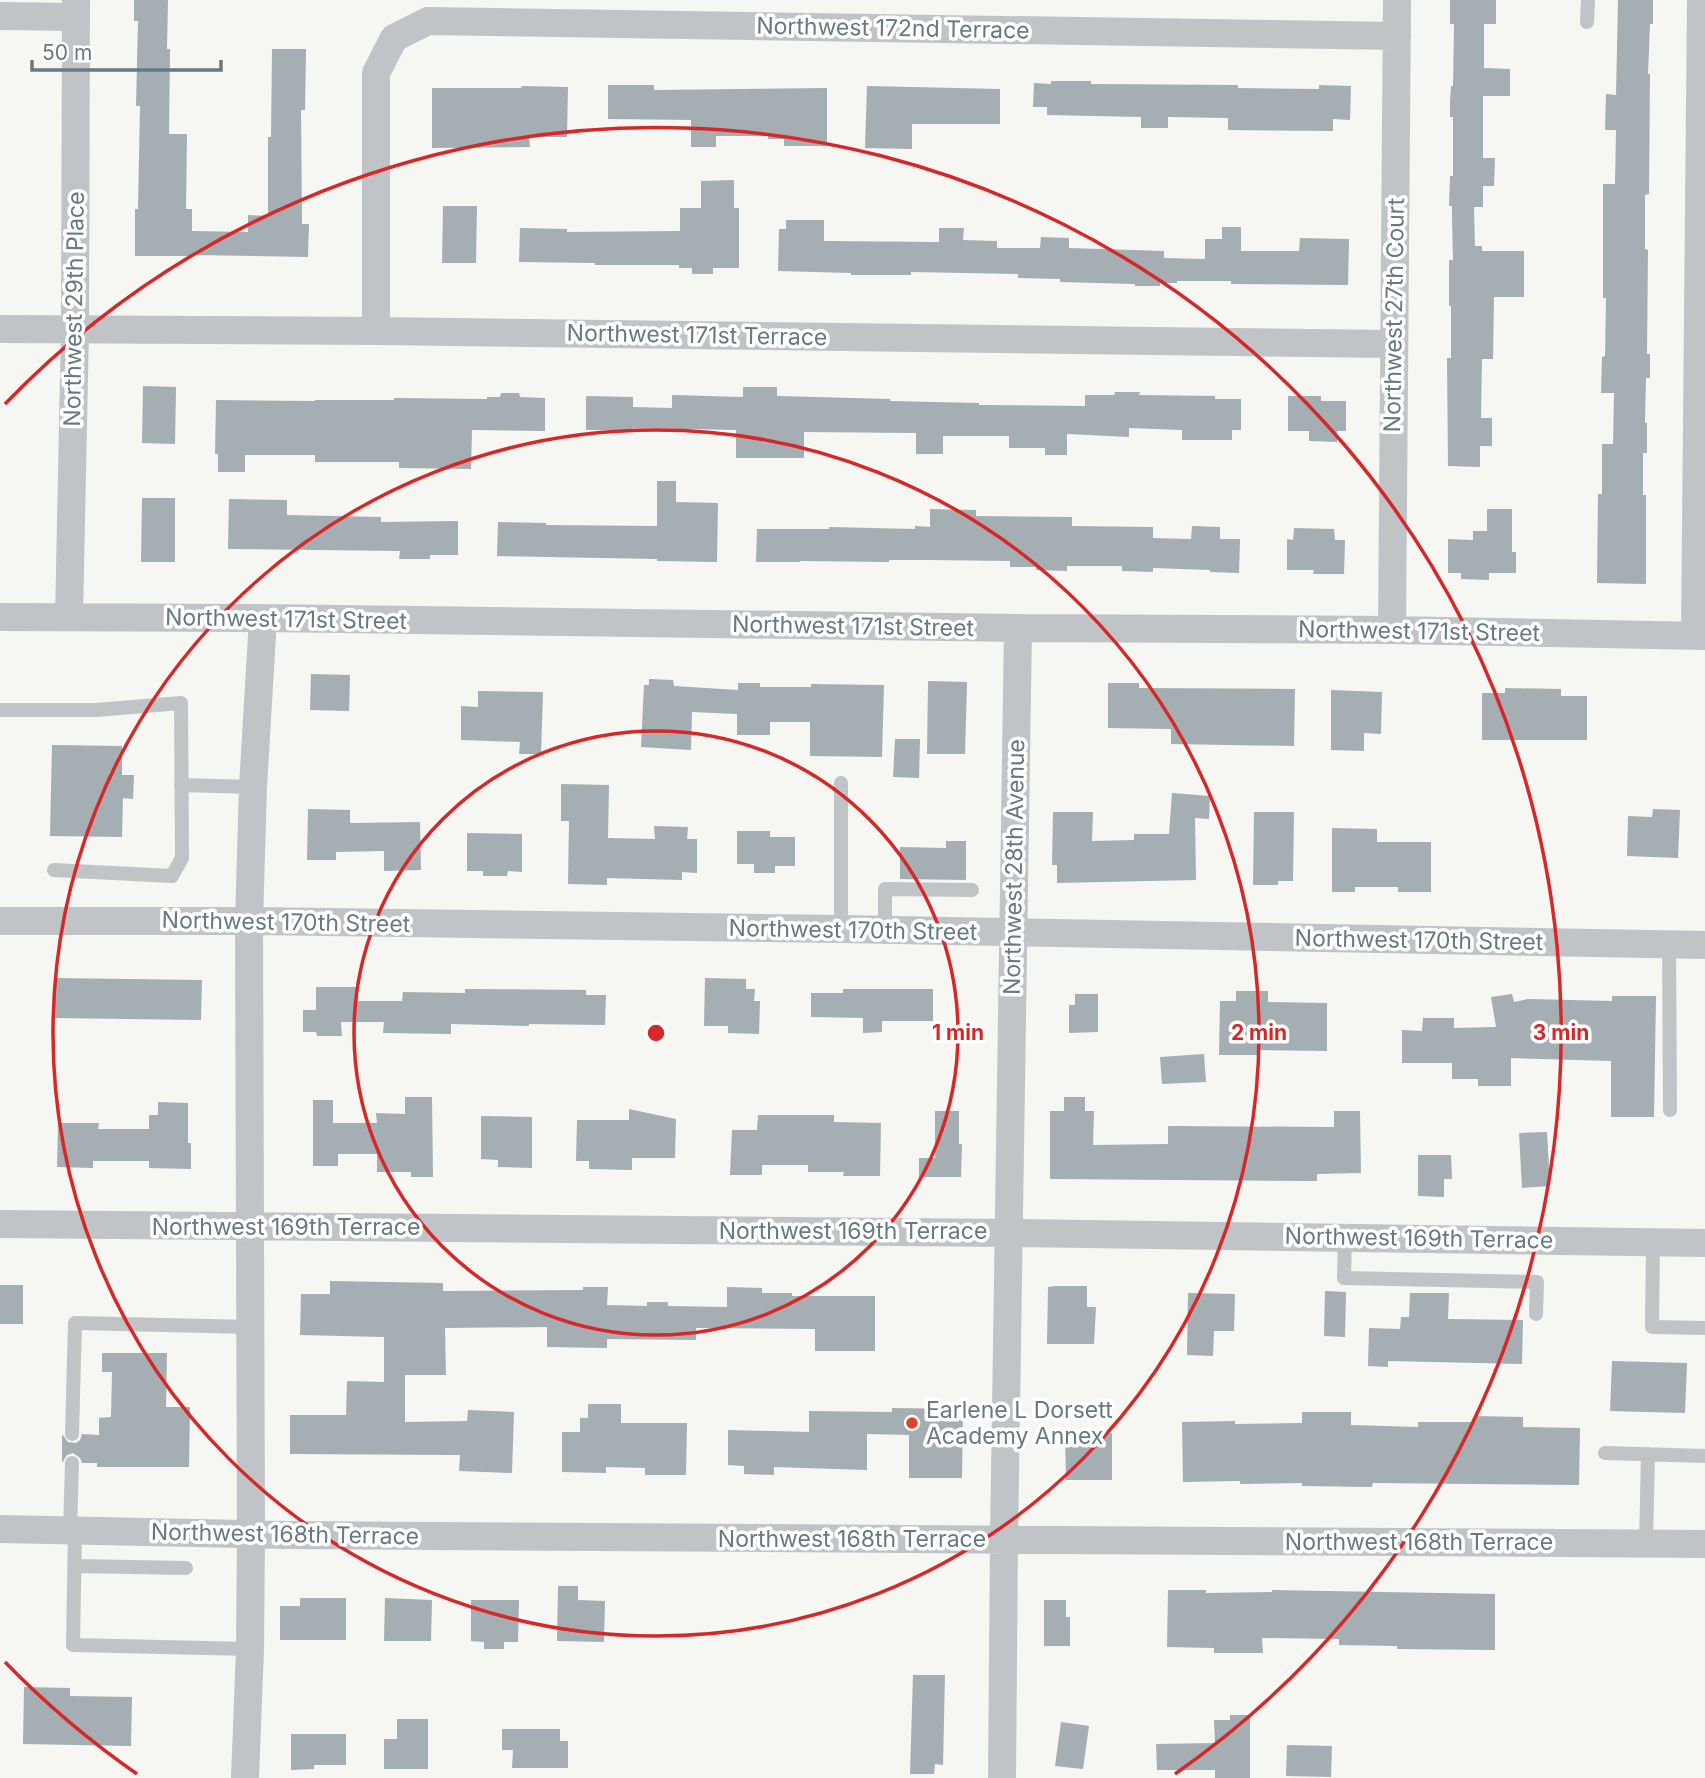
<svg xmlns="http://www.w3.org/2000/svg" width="1705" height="1778" viewBox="0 0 1705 1778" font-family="Inter,sans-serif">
	<rect width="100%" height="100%" fill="#f6f6f3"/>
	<path fill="#a5aeb2" d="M134,0H168L167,49H170L169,134H187L186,209H192V231L248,232V215L268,216V137H271L272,49H306L305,110H301L302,224H309L308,257L192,255V256H135V209H138L140,106H136L138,21H134Z
		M1450,0H1496V24H1484V68L1510,69V96H1483V158H1495L1494,186H1483V207H1474L1475,246H1482V251H1524V297H1494L1493,359H1482L1481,418H1492V446H1480V467L1448,466L1447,358H1451V306H1449V260H1453L1452,218V206H1449L1450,176H1453V117H1450V102L1451,86H1453L1454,24H1450Z
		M1618,0H1653V24H1650L1648,74H1650L1649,194L1645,195V249L1648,250L1647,354H1650V378H1646L1645,423H1647V453H1643V495H1646V584L1597,583L1598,494H1602V444H1613L1614,393H1601L1602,357L1605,356L1606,298H1603V184H1615L1616,130H1605L1606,94L1616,95Z
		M1051,81H1091V84L1238,85V88L1319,89V85L1351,86L1350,120L1333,119V131L1228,130V118L1168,117V128H1141V117L1047,115V107H1033L1034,83L1051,84Z
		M608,85H654V90L827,88V146H784V139H768V136H716V147H691V120L608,119Z
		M522,86L568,87L567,137H529L530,147L432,148V88H521Z
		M867,86L1000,89V124H912V149L865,148Z
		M734,180V208H739V268H713V274H692V268H679V265H595V263L519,262L520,228L567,229V232L680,231V208H701V181Z
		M443,206H477L476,263H442Z
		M786,220H824V241L939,242V228H964L963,240L997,241V248H1040L1041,237L1069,238V248L1164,251V258L1205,259V239H1222V227H1241V251H1299L1300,238L1349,239L1348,285L1231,284V281H1177V283H1160V286H1135V284L1060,282V279L1018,278V274L911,272V275H851V273L778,271L779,229H786Z
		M143,386L176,387L175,444L142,443Z
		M743,387H777V396L890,399V401L979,403V405L1085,406V395H1114L1115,392H1140L1139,395L1215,396V399H1241V430H1232V440H1182V430L1129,428V437L1067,434V455H1045V448H1009V436H943V454H916V433L804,432V458H736V430L633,428V430H586V396L633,397V407L672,408V395L743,397Z
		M501,393H519L520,397L545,398V431L472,430L471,469L399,468V462H315V455H245V472H218V454H215L216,400L315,401V400H394V398L487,399V397H500Z
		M1288,396H1321V401H1346V431H1337V442L1309,441V431H1288Z
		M657,481H676V502L718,503L717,562L657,561V559L497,556L498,522L546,523V525L657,526Z
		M142,498H175V562H141Z
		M229,499L287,500V515L381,517V522L458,521V555H430V559H399L400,551L228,549Z
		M930,509L976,510V516L1072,517V526L1153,527V538L1191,539L1192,526L1220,527V539H1240L1239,573L1210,572V570L1153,568V572L1122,571V566H1067V571L1036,570V567H1010V561L929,560H889V562L800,561V562H756L757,529H829V527L915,529V526L930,527Z
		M1487,509H1512V552H1516V573H1489V580L1461,579V573H1448V539L1473,540V531H1487Z
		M1294,528L1334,529L1335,540H1345L1344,574H1313L1314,570H1287V539L1293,540Z
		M311,674L350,675L349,711L310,710Z
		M649,679L673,680L674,686L738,690V683H760V687H811V684L884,685L882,757L810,756V722H770V735H737V714L692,712L691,750L641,747L644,685H649Z
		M928,681L967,682L965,754H927Z
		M1108,683H1139V688L1295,689L1294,746L1171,744V729L1108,728Z
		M1505,688L1561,689V696H1587V740H1482V693H1505Z
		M1331,690L1382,692L1381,734L1364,733V751L1331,750Z
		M478,691L543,692L541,754H519L520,742L461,740V706L478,707Z
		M895,739H920L919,778L893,777Z
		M52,745L122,746V775H134L133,799L123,798L122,837L50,836Z
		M561,784L609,785L608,838L655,839L654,826L688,827L687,839H697V873L682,872V880L607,878V885L568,884L569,821H561Z
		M1172,793L1210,796L1209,819L1195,818L1196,880L1057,883V865H1052L1053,812H1093L1092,841L1134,840V834H1169Z
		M308,809L350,810V823L420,822L421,870L384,871V851L336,852V860H307Z
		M1653,809L1680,810L1678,858L1627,856L1628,816L1652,817Z
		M1254,812H1294L1293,881H1278V885H1253Z
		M1332,828L1377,829V842H1431V892H1398V887H1355V892H1332Z
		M737,831H770V837H795V866H775V873H754V864H737Z
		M467,833L522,834V872L508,871L507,876H483V871H467Z
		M946,841H966V880L900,879V847L946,848Z
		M54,978L202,980L201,1020L54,1018Z
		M705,978L746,979V989H755L754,1001H760L759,1034L728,1033V1026H704Z
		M316,987H358V1001H402L403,992L465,993V989L586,990V995H606L605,1025L529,1024V1026L451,1024V1034L383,1033L384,1022H341L342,1036H317L316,1032H303V1010H316Z
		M843,989H933V1021H882V1032L863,1033V1018L811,1017V993H843Z
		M1236,991H1268V1002L1327,1003V1051L1258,1050V1055H1219L1220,1001H1236Z
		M1075,994H1098V1032L1069,1033V1005H1075Z
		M1512,994L1514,1002L1528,999L1612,1001V996H1656L1654,1117H1611V1061L1511,1058V1086H1478V1079H1452V1063H1402V1030L1422,1031L1423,1018H1454V1028L1496,1027L1491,997Z
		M1204,1054L1206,1082L1162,1084L1160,1057Z
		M405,1097H432L433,1177H411V1172H377V1154H338V1166H313V1100H333V1123H377L376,1113L405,1114Z
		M1064,1097H1085V1111H1094L1093,1145L1168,1144V1126L1334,1127V1111H1360L1361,1173L1317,1174V1181L1050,1179V1111H1064Z
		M158,1102L188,1103V1143H191V1169L149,1168V1161H93V1168L57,1167L58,1123H99L98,1129H149V1115H158Z
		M629,1109L676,1119L675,1158H632V1170L589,1169V1161H576L577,1120H629Z
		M935,1111H959V1144H962L961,1177H919V1158H935Z
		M758,1115H834V1122L881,1123L880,1176H843L844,1172H808V1165H762V1175H730L732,1130H757Z
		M481,1116L532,1117V1168L498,1167V1160L481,1159Z
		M1547,1132L1550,1186L1522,1188L1519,1133Z
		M1418,1155H1451L1452,1179H1444V1197L1418,1196Z
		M330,1281L443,1283V1291L583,1290V1287H608L607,1305L647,1306V1302H668V1306L727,1307V1287L762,1288V1293H792V1296H875V1351H815V1329L696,1328V1340L607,1339V1348L547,1347V1327L445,1328L446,1375H405V1422L467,1421L468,1410L514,1412L512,1473L459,1471L460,1455L290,1454V1415H346L347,1381L384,1382V1337L300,1335L301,1294H330Z
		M0,1285H23V1324H0Z
		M1056,1286H1087V1307H1096L1094,1344H1047L1048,1287Z
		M1325,1291L1346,1292L1345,1337L1324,1336Z
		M1188,1293L1235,1294L1234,1331H1214L1213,1356L1187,1355Z
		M1410,1293H1449L1448,1319L1523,1320L1522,1364L1388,1361V1367L1368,1366L1369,1328L1400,1329L1401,1317H1409Z
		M102,1353H167L166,1407H190L189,1467H97V1463H82L80,1458L73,1453L67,1455L62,1463V1434L68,1442L76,1443L80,1440L82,1434L99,1435V1418L111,1417L112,1372H102Z
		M1612,1361L1687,1363L1685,1413L1610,1411Z
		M588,1404H621V1423H687L686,1475H645V1468L606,1467V1473L562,1472V1432H580V1418H588Z
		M892,1408L963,1409L962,1478H909V1435L867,1434V1470L774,1467V1475L744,1474V1466L728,1465V1430L809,1432V1411L892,1412Z
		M1302,1412H1351V1425L1418,1427V1422H1474V1416L1523,1417V1427L1580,1428L1579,1485L1373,1483L1372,1487L1302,1486V1483L1240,1484V1481L1183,1482L1182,1422L1235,1421V1424L1302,1423Z
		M1065,1433H1112V1480H1066Z
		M558,1586H578V1600L605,1601L604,1642L557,1641Z
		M1168,1590H1206V1593L1272,1592V1590L1495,1594V1650L1397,1649V1646L1339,1645V1639L1262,1638L1263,1653H1214V1648L1167,1647Z
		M300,1598H346V1640H280V1606H300Z
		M385,1598L432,1600L431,1641H384Z
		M471,1600H519L518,1642H504V1649H484V1642L471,1641Z
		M1044,1600H1066V1617H1070V1646H1044Z
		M913,1675H945L943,1765L935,1764L934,1774H910Z
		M24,1687L70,1688V1696L132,1697L131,1746L23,1744Z
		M1230,1715H1250V1778H1215V1770H1157L1156,1744L1215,1743L1214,1720H1230Z
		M397,1719H428V1769H384V1739H397Z
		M1061,1722L1089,1726L1083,1769L1055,1766Z
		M502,1729H560V1741H568V1768H512L513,1750H502Z
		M291,1734H346V1765H314V1769L291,1770Z
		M1287,1745L1332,1746L1331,1777L1286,1776Z"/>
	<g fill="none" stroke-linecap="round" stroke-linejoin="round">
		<path stroke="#c0c4c7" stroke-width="14" d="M1587,22L1588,0
			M0,710H96L181,703L182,858L172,876L54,870
			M181,785L253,787
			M841,929V783
			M885,930V889L972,890
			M1669,945L1670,1110
			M1345,1237L1344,1278L1537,1282L1536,1314
			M1653,1242L1652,1327L1705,1328
			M72,1434L75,1323L251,1327
			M1605,1453L1705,1456
			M70,1531L72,1463
			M75,1531L73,1645L250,1649
			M1646,1543L1648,1454
			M75,1566L186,1568"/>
		<path stroke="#c0c4c7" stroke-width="28" d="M0,16L76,17
			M0,329L376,331L1393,344
			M376,331V73L394,38L428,21L1397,36
			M0,617L263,618L1018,628L1392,630L1705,636
			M69,617L75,329L76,0
			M1392,630L1397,0
			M1695,636L1701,0
			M0,921H249L841,929L1705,945
			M0,1224L1009,1233L1705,1243
			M0,1529L286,1535L1705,1544
			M245,1778L250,1649L251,1534L249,921L253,787L263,618
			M1002,1778L1004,1540L1018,628"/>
	</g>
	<g fill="none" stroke="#d62828" stroke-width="3.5">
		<circle cx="656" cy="1033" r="302"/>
		<circle cx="656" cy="1033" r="603"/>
		<path d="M137 1774A905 905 0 0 1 5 1662M5 404A905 905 0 1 1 1175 1774"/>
	</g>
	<circle fill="#da442f" stroke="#fff" stroke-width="2.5" cx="912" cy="1423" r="7"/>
	<g text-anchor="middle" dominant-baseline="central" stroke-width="7" stroke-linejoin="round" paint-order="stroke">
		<g font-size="23" fill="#677982" stroke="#fff">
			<text transform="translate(893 28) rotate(1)">Northwest 172nd Terrace</text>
			<text transform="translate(74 309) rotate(-89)">Northwest 29th Place</text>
			<text transform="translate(1394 315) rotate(-89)">Northwest 27th Court</text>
			<text transform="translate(697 335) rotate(1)">Northwest 171st Terrace</text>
			<text transform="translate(286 619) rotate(1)">Northwest 171st Street</text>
			<text transform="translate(853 626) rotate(1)">Northwest 171st Street</text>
			<text transform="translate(1419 631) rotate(1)">Northwest 171st Street</text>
			<text transform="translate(1014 867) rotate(-89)">Northwest 28th Avenue</text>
			<text transform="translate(286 922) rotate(1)">Northwest 170th Street</text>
			<text transform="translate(853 930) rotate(1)">Northwest 170th Street</text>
			<text transform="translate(1419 940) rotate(1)">Northwest 170th Street</text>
			<text x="286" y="1227">Northwest 169th Terrace</text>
			<text x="853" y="1231">Northwest 169th Terrace</text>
			<text transform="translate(1419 1238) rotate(1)">Northwest 169th Terrace</text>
			<text transform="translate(285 1534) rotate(1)">Northwest 168th Terrace</text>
			<text x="852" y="1539">Northwest 168th Terrace</text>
			<text x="1419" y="1542">Northwest 168th Terrace</text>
		</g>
		<g font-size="23" fill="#677982" stroke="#fff" text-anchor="start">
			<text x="926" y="1410">Earlene L Dorsett<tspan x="926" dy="26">Academy Annex</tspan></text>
		</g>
	</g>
	<circle cx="656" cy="1033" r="10" fill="#d62828" stroke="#fff" stroke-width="3.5"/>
	<g font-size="21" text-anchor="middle" font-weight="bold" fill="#d62828" stroke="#fff" stroke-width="7" stroke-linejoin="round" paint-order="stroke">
		<text x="958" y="1040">1 min</text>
		<text x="1259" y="1040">2 min</text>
		<text x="1561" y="1040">3 min</text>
	</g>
	<path d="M32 60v10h189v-10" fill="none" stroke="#677982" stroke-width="3.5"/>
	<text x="42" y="60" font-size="21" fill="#677982" stroke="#ffffff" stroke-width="5" paint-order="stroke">50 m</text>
</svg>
